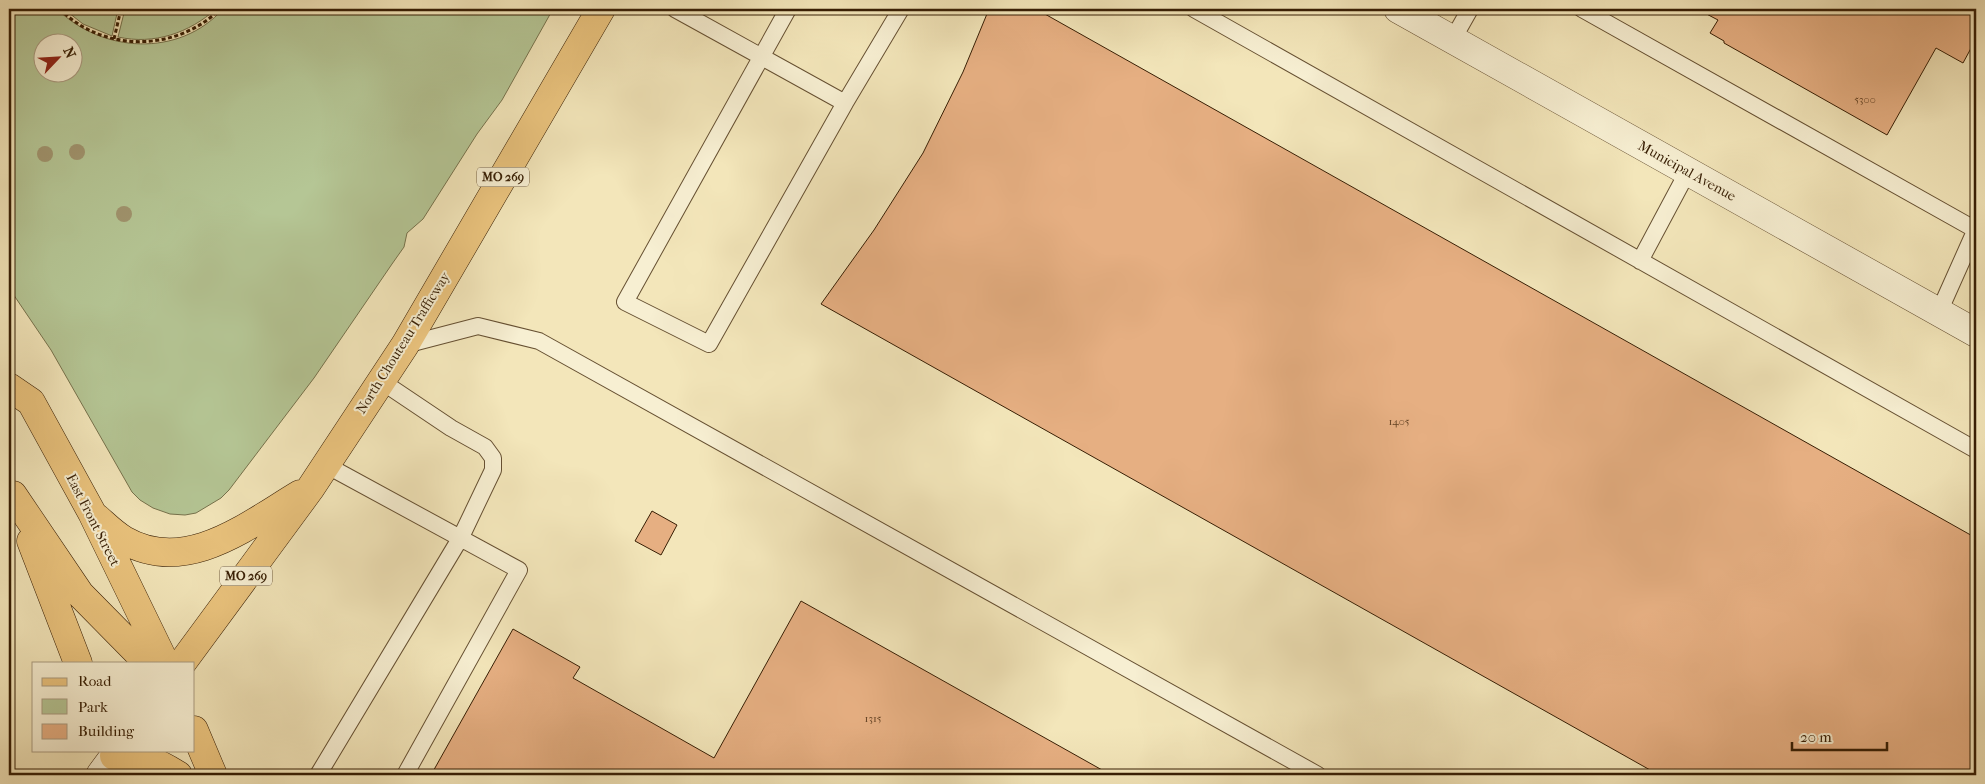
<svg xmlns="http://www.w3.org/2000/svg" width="1985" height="784" viewBox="0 0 1985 784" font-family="'IM FELL French Canon',serif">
	<rect width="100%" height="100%" fill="#f3e6ba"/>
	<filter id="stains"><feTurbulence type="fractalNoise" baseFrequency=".004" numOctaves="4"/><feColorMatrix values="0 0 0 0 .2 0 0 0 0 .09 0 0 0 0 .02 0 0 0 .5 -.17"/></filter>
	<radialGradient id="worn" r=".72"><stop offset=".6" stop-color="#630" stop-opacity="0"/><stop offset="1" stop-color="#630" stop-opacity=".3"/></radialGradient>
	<path fill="#b5c695" stroke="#76724c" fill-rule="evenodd" d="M9,9H57C102,53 179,58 223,9H553L502,100L477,134L423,219L407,233L404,247L392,264L314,378L229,490L221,498L196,513L185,515L170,514L153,508L140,500L132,492L51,350L9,288ZM42,42H72V72H42Z
		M64,9H118L112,36L83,24Z
		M125,9H216C189,33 154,45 118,37Z"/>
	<path fill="#e6af82" stroke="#371e04" d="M989,9H1036L1976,538V775H1659L821,304L874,230L923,153L963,72Z
		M1697,9H1976V39L1963,63L1936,48L1887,135L1724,43V41L1710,33L1718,20Z
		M652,511L677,525L661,555L635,541Z
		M801,601L1111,775H431L513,629L580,667L573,678L714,758Z"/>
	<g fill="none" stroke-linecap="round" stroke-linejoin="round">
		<g stroke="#665032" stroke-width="18">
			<path id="lane" d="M675,9L845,103
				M788,9L625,302L709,344L845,103L901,9
				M1194,9L1976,450
				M1582,9L1976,230
				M1453,39L1470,9
				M1640,261L1688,171
				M1939,312L1976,229
				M405,345L478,326L539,341L1318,775
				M326,465L519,570L405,775
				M318,775L461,537L493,470V458L485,447L451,428L381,381"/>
		</g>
		<g stroke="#665032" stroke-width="29">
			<path id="street" d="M1398,9L1976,333"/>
		</g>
		<g stroke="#371e04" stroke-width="29">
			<path id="secondary" d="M100,775L114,756"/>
		</g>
		<g stroke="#371e04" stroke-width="29">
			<path id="primary" d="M9,387L31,402L92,513L165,663
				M13,495L80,594L148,663
				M97,518C106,526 114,534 124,540C186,576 248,525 300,494
				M31,541L78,663
				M182,663L310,489L405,345L601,9
				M194,730L213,775
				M114,756C143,757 153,759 178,775"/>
		</g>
		<path stroke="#371e04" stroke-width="3" stroke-dasharray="4 2.5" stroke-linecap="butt" d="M60,9C103,53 177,52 220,9
			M114,39L121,9"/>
		<use href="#lane" stroke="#f7efd2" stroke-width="16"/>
		<use href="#street" stroke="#f7efd2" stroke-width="28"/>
		<use href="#secondary" stroke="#f7efd2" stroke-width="28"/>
		<use href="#primary" stroke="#eac37d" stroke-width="28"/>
	</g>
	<g fill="#a0946e">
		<circle cx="77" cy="152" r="8"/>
		<circle cx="45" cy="154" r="8"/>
		<circle cx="124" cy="214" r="8"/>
	</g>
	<g text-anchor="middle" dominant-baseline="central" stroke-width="4" stroke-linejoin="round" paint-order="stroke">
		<g font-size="11" fill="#634224">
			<text x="1865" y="99">5300</text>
			<text x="1399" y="421">1405</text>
			<text x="873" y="718">1315</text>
		</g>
		<g fill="#f7efd2" stroke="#715d42" stroke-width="1">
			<rect x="477" y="167.5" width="52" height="19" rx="4"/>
			<rect x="220" y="566.5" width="52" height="19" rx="4"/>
		</g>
		<g font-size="12" font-weight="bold" fill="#371e04">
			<text x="503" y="177">MO 269</text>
			<text x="246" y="576">MO 269</text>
		</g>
		<g font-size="14" fill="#371e04" stroke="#f7efd2">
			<text transform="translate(1687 171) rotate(29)">Municipal Avenue</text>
			<text transform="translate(403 343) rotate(-58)">North Chouteau Trafficway</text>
			<text transform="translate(93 520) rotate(63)">East Front Street</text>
		</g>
	</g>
	<rect width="1985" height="784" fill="none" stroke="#f3e6ba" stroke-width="30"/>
	<rect x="10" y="10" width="1965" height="764" fill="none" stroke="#371e04" stroke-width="2.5"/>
	<rect x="15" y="15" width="1955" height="754" fill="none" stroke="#371e04"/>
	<rect x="32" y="662" width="162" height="90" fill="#f7efd2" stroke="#aa9b80"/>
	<rect x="42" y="678" width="25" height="8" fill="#eac37d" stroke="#aa9b80"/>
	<text x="78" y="686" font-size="15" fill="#371e04">Road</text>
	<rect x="42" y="699" width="25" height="15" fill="#b5c695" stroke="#aa9b80"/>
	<text x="78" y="712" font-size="15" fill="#371e04">Park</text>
	<rect x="42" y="724" width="25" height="15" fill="#e6af82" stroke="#aa9b80"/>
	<text x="78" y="736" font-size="15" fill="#371e04">Building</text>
	<g transform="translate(58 58) rotate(65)"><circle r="24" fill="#f7efd2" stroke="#aa9b80"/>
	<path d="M0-4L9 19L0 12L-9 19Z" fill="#8f2418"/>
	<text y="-8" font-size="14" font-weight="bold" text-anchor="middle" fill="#371e04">N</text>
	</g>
	<path d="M1792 742v8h95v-8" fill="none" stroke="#371e04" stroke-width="2.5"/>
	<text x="1800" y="742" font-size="15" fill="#371e04" stroke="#f7efd2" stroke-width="4" paint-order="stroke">20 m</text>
	<rect width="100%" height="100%" filter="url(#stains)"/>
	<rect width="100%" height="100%" fill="url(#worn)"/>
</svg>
